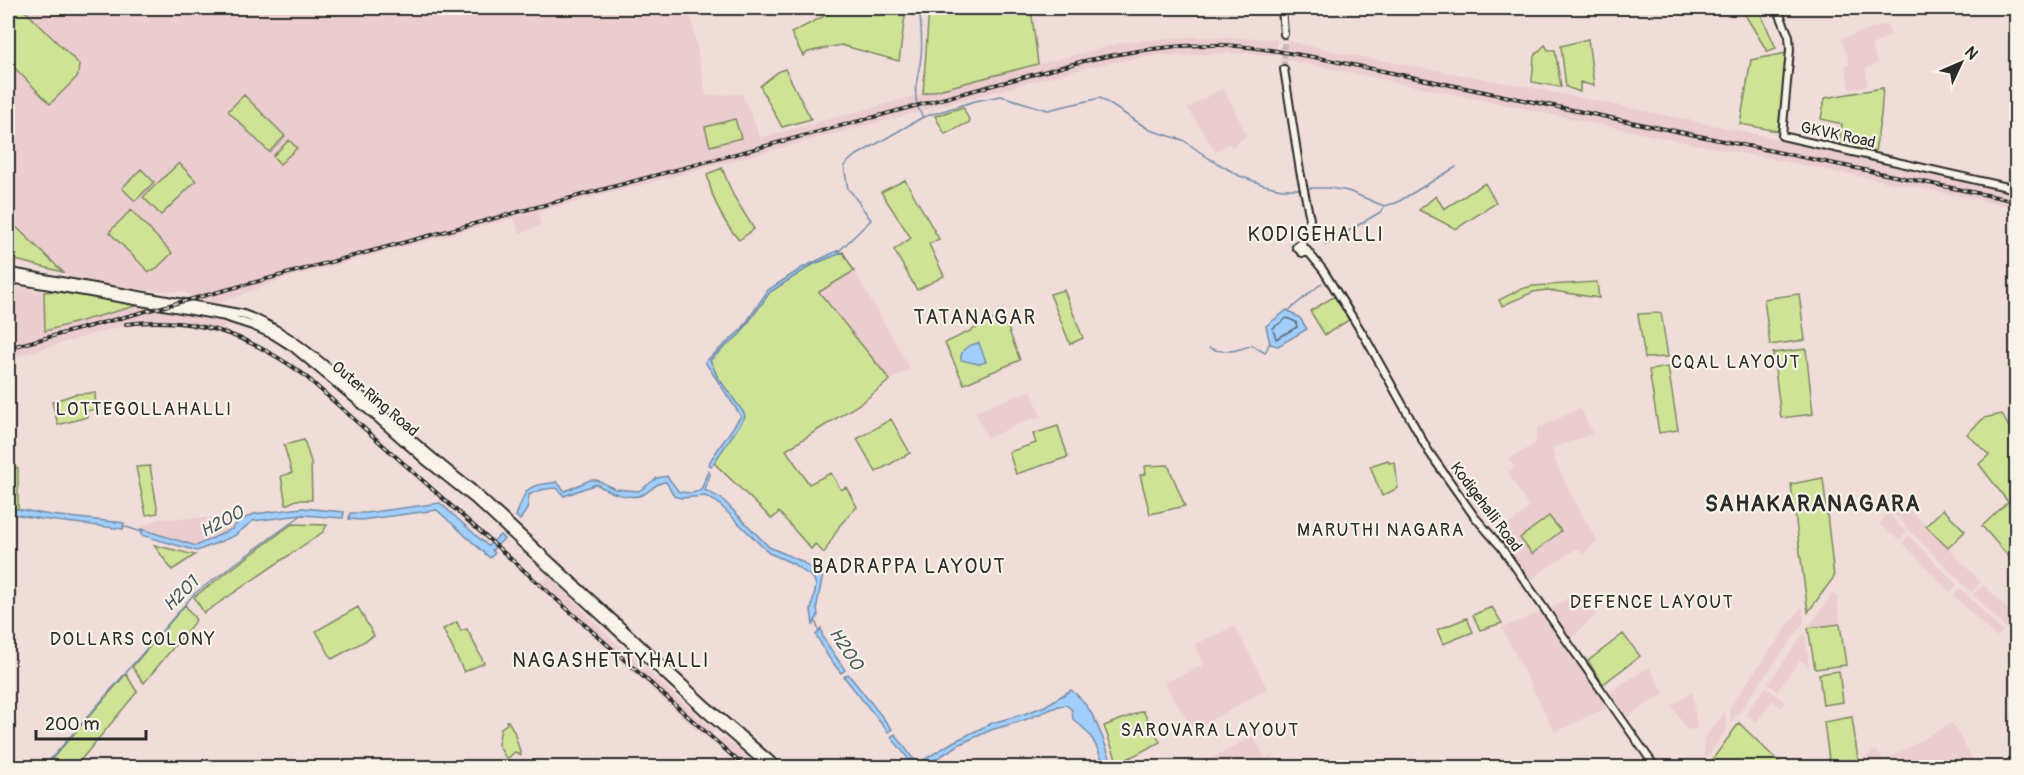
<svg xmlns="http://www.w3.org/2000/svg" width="2024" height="775" viewBox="0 0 2024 775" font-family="Pangolin,sans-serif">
	<rect width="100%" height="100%" fill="#f0dcd9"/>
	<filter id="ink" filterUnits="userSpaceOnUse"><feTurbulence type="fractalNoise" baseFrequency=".0167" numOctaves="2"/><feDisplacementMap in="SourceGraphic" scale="12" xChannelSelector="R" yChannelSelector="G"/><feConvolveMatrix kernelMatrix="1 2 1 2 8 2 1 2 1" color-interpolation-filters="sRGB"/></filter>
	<g filter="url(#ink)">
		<path fill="#ebcccf" d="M8,8H682L691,17L706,96L741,94L749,110L760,138L923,94L1126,42L1188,37L1277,39L1276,55L1246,53L1165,55L1130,59L1084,68L538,212L541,225L520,234L513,218L279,280L215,305L183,292L163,291L83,283L63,272L8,261Z
			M1887,24L1891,35L1871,45L1878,63L1865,69L1868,85L1850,89L1845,66L1850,64L1841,39Z
			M1288,41L1345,54L1523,86L1708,124L2016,191V207L1675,140L1284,59Z
			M1223,88L1247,135L1232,147L1229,143L1216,152L1188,108Z
			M854,271L910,369L890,380L819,291Z
			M8,286L49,293L55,291L227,323L221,333L170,323L145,324L110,329L8,359Z
			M1031,390L1041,417L1028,420L988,438L975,412Z
			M1580,408L1593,434L1552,448L1556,464L1569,491L1597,541L1583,554L1577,548L1531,579L1498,534L1529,508L1508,472L1515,468L1509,459L1535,444L1538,427L1543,426Z
			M1897,497L1981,582L1971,592L1889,509Z
			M1887,513L1906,532L1900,540L1880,525Z
			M211,518L239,521L232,529L195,547L141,529V527L159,519Z
			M1908,535L1957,585L1950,592L1903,543Z
			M549,576L605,633L715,731L704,737L539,585Z
			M1984,585L2016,618V639L1973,594Z
			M1960,588L2003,632L1996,637L1953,595Z
			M1832,594L1837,597L1840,624L1808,628Z
			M1572,595L1596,615L1570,639L1550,610Z
			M1802,606L1804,622L1731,723L1729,708Z
			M1542,612L1610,706L1555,732L1502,628Z
			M1235,626L1267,689L1194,730L1164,683L1203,665L1195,644Z
			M1805,632L1809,666L1800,660L1777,691L1768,684Z
			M1649,667L1664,693L1627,717L1610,692Z
			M1766,687L1785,702L1781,707L1773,700L1756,722L1746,713Z
			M1692,692L1697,728L1687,730L1672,706Z
			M1725,712L1727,729L1707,757H1705L1703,740Z
			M1952,723L1977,767H1863L1862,759L1876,750L1884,761Z
			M723,737L759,767H742L714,741Z
			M1253,737L1265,758L1273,755V762L1259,767H1194Z"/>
		<path fill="#cfe397" stroke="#7d8761" stroke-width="1.5" d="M8,8H22L79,64L78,76L50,104L8,61Z
			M840,8H906L899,61L841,45L808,52L803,56L791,33Z
			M929,8H1031L1038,64L923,94Z
			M1741,8H1758L1776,48L1767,51Z
			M1588,39L1594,86L1580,82V92L1566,87L1561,46Z
			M1545,45L1548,50H1555L1561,87L1532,82L1534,56Z
			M1787,53L1778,131L1740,124L1751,60Z
			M785,69L811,119L782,127L760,86L778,72Z
			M1883,88L1881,115L1875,152L1839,145L1842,124L1821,119L1825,98Z
			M244,95L285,136L269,152L228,111Z
			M963,107L970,122L945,134L935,116Z
			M735,119L741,138L710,146L705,127Z
			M289,140L297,148L280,164L273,156Z
			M179,163L196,181L161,215L143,197Z
			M722,168L733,195L754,229L739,240C723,222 712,199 707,174Z
			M141,169L154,182L135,201L122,188Z
			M905,180L939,239L929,244L944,276L917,290L894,250L911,238L881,192Z
			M1485,183L1496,203L1456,229L1419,210L1436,196L1444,209Z
			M131,210L172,253L155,270L149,272L110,233V231Z
			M8,219L63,272L8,258Z
			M843,252L854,271L819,292L890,380L864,401L786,450L809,484L831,473L841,490L846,487L857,507L840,525L824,553L815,544L811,549L779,512L772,519L714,463L743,413L717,376L710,360L740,334L770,292L812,265Z
			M1597,282L1599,298L1547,290L1533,292L1502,306L1499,300L1521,289L1533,286Z
			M1064,290L1083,338L1070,344L1050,294Z
			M55,291L139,305L45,331L44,292Z
			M1799,294L1805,340L1770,345L1764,299Z
			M1335,296L1349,320L1325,335L1310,311Z
			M1661,313L1668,357L1645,358L1638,314Z
			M1003,315L1020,360L964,384L945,343Z
			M1806,349L1813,414L1781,418L1773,353Z
			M1668,367L1678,430L1659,433L1649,370Z
			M95,393L96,409L86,411L87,417L58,425L52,402L75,394Z
			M2002,414L2016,441V555L2010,558L1982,526L2008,502L1979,464L1989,455L1967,434L1984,418Z
			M891,419L910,453L876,472L857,439Z
			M1058,426L1068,457L1016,474L1009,452L1036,443L1033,434Z
			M304,440L311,462L312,500H296L286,505L281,476L292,473L284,445Z
			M1388,460L1389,463L1395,462L1398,488L1382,496L1370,466Z
			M1168,465L1185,506L1150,514L1140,475L1146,474L1145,466Z
			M150,466L158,513L146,515L136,467Z
			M8,467L18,468V510L9,509L8,505Z
			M1823,478L1834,577L1808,612L1791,484Z
			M1943,509L1965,531L1948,548L1926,526Z
			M1549,516L1561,531L1532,554L1520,538Z
			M292,524L327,525L323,532L204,613L194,597Z
			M154,545L195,555L172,570Z
			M185,605L196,620L144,683L132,667Z
			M358,607L374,636L332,659L316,631Z
			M1492,607L1502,623L1480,630L1473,615Z
			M1467,618L1473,632L1443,644L1437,630Z
			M457,622L461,631L467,629L484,663L464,672L443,629Z
			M1840,624L1846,665L1815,669L1808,628Z
			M1623,634L1640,656L1603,684L1588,661Z
			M1839,671L1843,702L1823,705L1819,674Z
			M126,674L137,692L75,767H45Z
			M1143,711L1160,742L1118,764L1104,726Z
			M1852,717L1859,767H1830L1824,722Z
			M506,721H508L514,731L521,755L515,752L508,758L505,757L498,744L501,728L507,724Z
			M1739,723L1784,767H1707Z"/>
		<path fill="#a1cefb" stroke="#728da8" stroke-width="1.5" d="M839,250L841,253L812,265L770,292L740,334L710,360L717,376L744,413L745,417L711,467L709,464L712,458L741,416L705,362L742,329L768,290L802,268Z
			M1287,310L1300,318L1307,329L1278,346L1270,344L1266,326Z
			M979,343L986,362L979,364L961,360C960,348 969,345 979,343Z
			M708,471L710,474L705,490L722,499L769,547L801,561L815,572L823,574L817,605L818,616L813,625L811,610L816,586L814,579L792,563L769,553L717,502L705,496L681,498L674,496L666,482C658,482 653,488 646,493C631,502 609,492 596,484L564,496L557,488C547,488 538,490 529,495L527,509L520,520L516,516C528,485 524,487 557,482L565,491L590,480H597L615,489L639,491L657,478L667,476L679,492L692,493L701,490Z
			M440,503L488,546L500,535L504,539L492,550L495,553L490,558L437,510L361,520L349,519L350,513H366Z
			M11,508L50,515L124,523L123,529L41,519L13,514L8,517V510Z
			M302,508L344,512L343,518L302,515L253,521L234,536L197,551L141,535V529L196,546L232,529L239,521L254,514Z
			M821,628L823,638L845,670L841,673L829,658L816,635Z
			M848,674L892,729L888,732L844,677Z
			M1071,690C1096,708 1102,740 1114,767H1105C1095,743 1094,736 1073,719L1072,710L1066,705L1059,706L1022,721L991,730L960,744L924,767L910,761L891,737L895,734L911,756L916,761H922L953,742L992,723L1024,714L1045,706Z"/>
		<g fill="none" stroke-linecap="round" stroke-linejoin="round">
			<path stroke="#5a6c7e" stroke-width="1.5" d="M1287,318L1296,322L1297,327L1276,339L1273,328Z"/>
			<path stroke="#728da8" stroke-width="1.5" d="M920,8C920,23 923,40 921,56C919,78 909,97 923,117
				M1307,188H1330L1348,191L1384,206L1396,203L1456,167
				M1325,245L1382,211L1384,207
				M838,252L871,220L852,193L848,189L844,166L852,158L923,117L975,101L1001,96L1048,110L1100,98L1150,130L1183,140L1210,159L1240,176L1264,185L1282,189H1299
				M1288,311L1322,283
				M1209,348C1224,354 1237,351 1252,345L1265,353L1270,342
				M123,526L142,532
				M815,620L819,632
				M43,768L194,594L303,514"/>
			<path stroke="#c9b9b6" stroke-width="6" stroke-dasharray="6 3" stroke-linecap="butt" d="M1284,34V69"/>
			<g stroke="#2b2b2b" stroke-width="10">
				<path id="secondary" d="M1282,8L1284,34
					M1777,8L1789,36L1790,50L1782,136L2016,189
					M1284,69L1300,171L1310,219L1301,243
					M1301,243L1323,270L1366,339L1429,452L1474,516L1501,547L1656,768
					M1301,243L1296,247L1302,253H1309"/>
			</g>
			<g stroke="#2b2b2b" stroke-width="11">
				<path id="trunk" d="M8,272L242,314C283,328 312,355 345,382C388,418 428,456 472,489L707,706L779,768
					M8,278L223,316L254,326L274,335L293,347L372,413L425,460L474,499L703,710L770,768"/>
			</g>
			<use href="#secondary" stroke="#f7f3e8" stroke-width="6"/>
			<use href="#trunk" stroke="#f7f3e8" stroke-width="7"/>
			<g stroke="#2b2b2b" stroke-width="4">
				<path id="rail" d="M126,324C194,315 248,335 303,374L746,768
					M8,348L1084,61C1129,51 1176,44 1222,45C1255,46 1287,53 1319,58L2016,201"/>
			</g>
			<use href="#rail" stroke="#f7f3e8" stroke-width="1.5" stroke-dasharray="4.5" stroke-linecap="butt"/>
		</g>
	</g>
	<g text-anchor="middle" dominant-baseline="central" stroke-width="4.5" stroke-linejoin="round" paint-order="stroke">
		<g font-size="16" fill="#2b2b2b" stroke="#f7f3e8">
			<text transform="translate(1838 135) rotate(12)">GKVK Road</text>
			<text transform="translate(375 399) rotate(40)">Outer Ring Road</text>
			<text transform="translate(1486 507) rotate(53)">Kodigehalli Road</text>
		</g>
		<g font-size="18" letter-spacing="1.5" fill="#2b2b2b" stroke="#f7f3e8">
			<text x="1736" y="362">CQAL LAYOUT</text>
			<text x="144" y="409">LOTTEGOLLAHALLI</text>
			<text x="1381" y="530">MARUTHI NAGARA</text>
			<text x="1652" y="602">DEFENCE LAYOUT</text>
			<text x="133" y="639">DOLLARS COLONY</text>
			<text x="1210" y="730">SAROVARA LAYOUT</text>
		</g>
		<g font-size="18" font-style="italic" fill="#48545f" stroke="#f7f3e8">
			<text transform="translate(222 522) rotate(-28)">H200</text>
			<text transform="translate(181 594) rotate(-45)">H201</text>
			<text transform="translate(846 649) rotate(57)">H200</text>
		</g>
		<g font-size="20" letter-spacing="1.5" fill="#2b2b2b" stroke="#f7f3e8">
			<text x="1316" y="234">KODIGEHALLI</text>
			<text x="975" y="317">TATANAGAR</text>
			<text x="909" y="566">BADRAPPA LAYOUT</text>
			<text x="611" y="660">NAGASHETTYHALLI</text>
		</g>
		<g font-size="22" font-weight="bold" letter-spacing="1.5" fill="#2b2b2b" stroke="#f7f3e8">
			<text x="1813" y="504">SAHAKARANAGARA</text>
		</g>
	</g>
	<rect width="2024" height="775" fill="none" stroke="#f7f3e8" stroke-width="30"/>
	<rect x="15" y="15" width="1994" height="745" fill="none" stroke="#2b2b2b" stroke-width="2" filter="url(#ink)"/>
	<g transform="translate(1961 63) rotate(46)" stroke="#f7f3e8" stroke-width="4.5" paint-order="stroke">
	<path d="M0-4.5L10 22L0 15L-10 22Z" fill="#2b2b2b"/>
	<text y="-9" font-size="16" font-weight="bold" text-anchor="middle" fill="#2b2b2b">N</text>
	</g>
	<path d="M36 730v9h110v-9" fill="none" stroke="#2b2b2b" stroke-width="3"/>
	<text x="45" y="730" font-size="18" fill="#2b2b2b" stroke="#f7f3e8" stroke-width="4.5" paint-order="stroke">200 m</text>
</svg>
